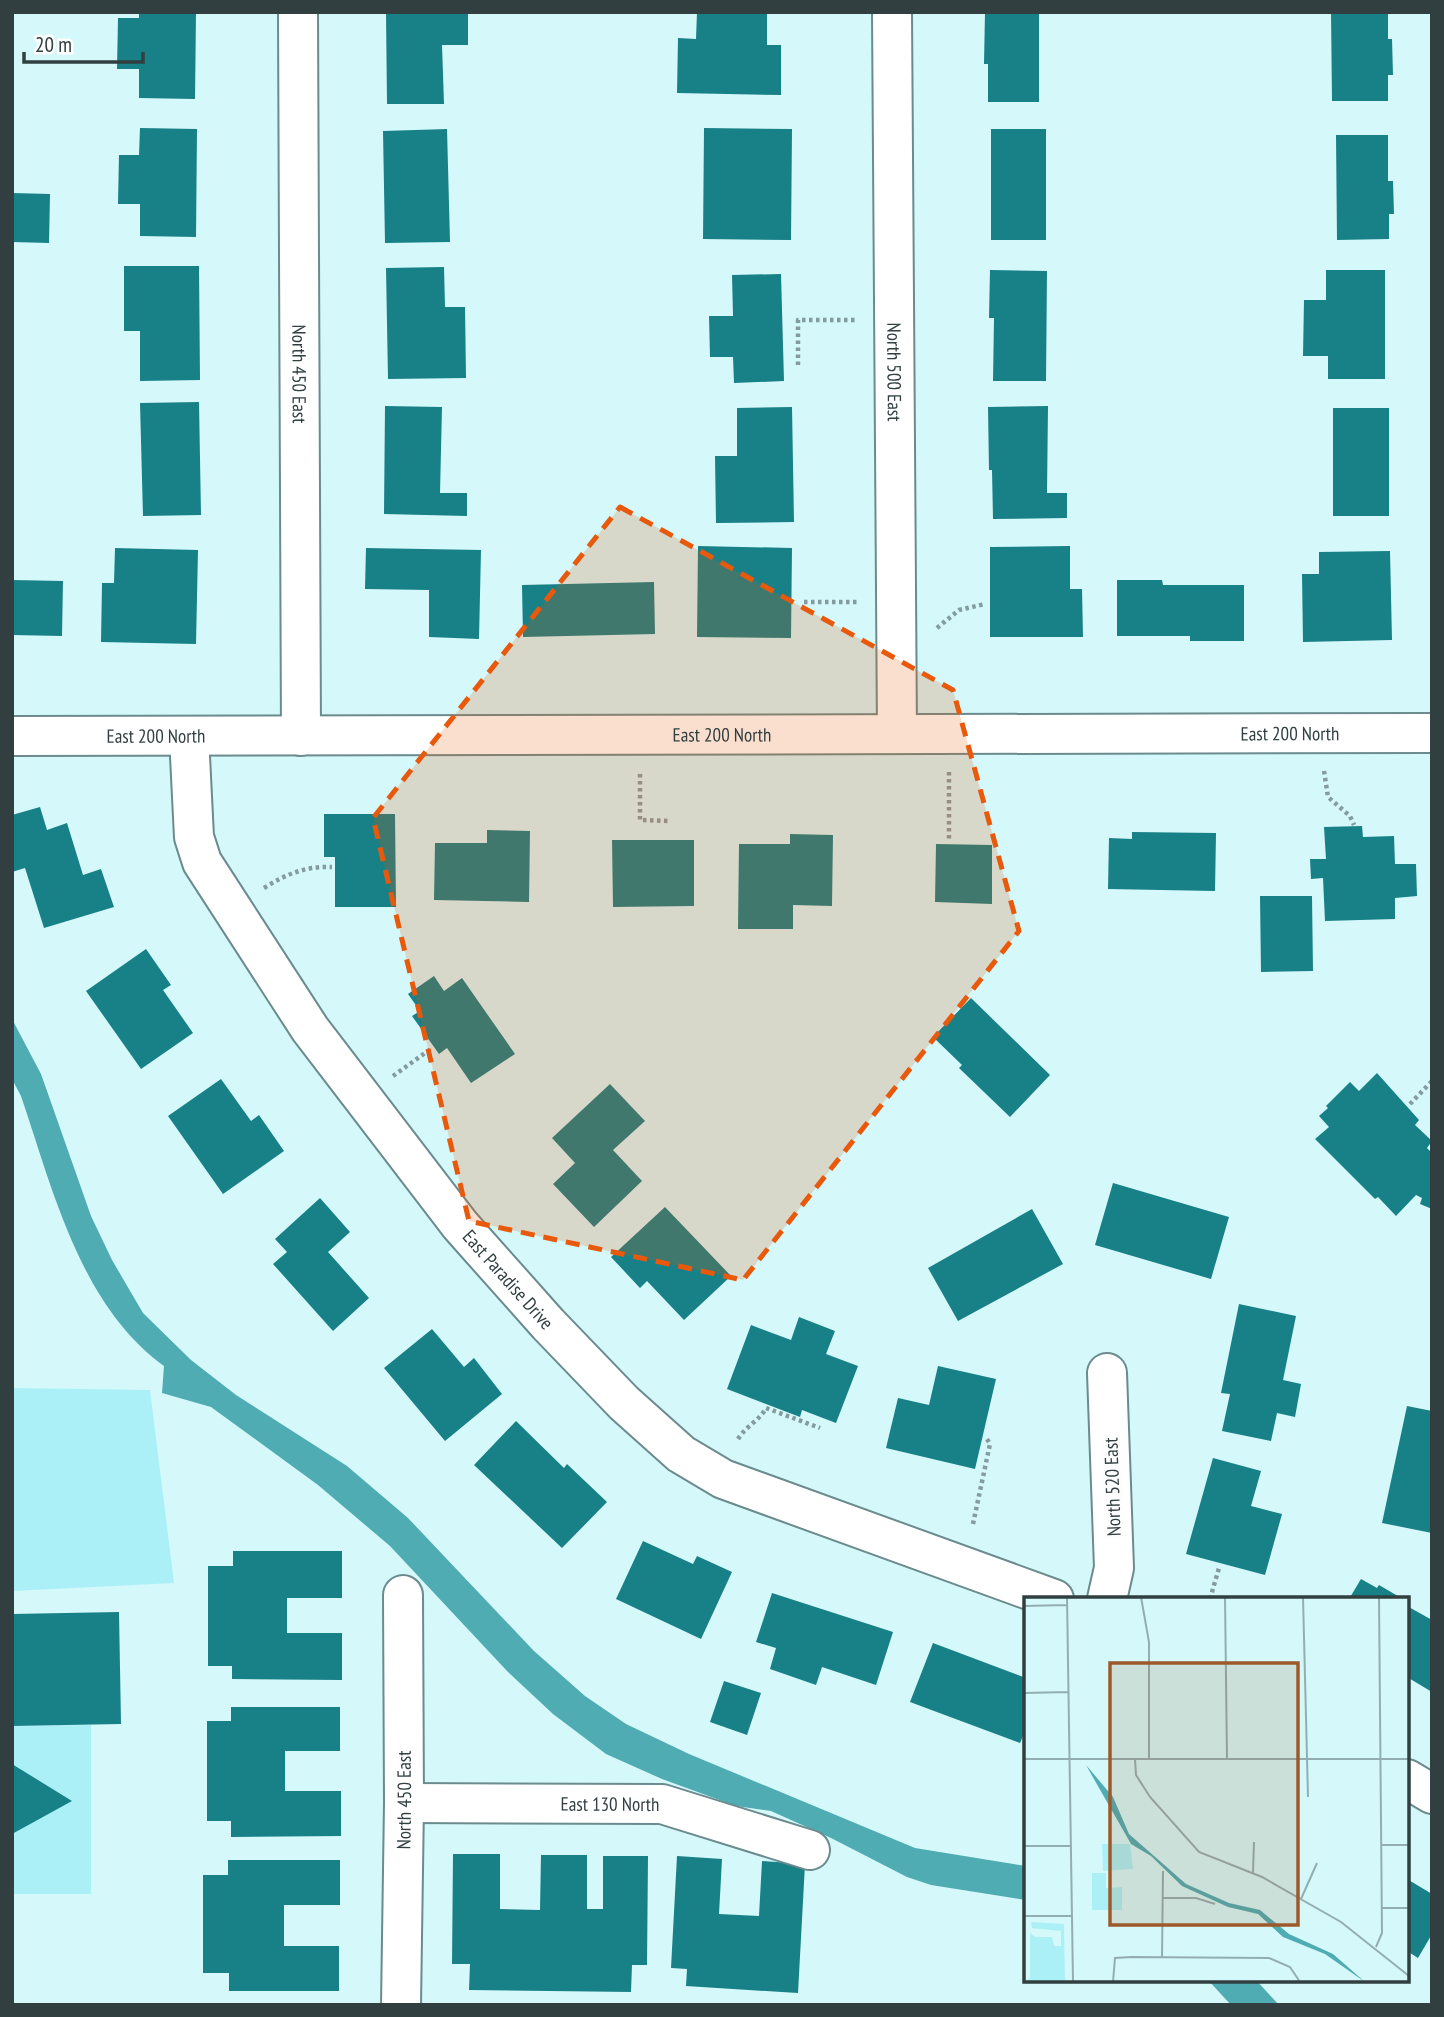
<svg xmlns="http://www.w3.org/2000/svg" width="1444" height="2017" viewBox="0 0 1444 2017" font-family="'PT Sans Narrow',sans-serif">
	<rect width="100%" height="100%" fill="#d5f8fa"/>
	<path fill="#abf0f6" d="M12,1388L150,1390L174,1583L12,1591Z
		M91,1725V1894H12V1726Z"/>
	<path fill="#4facb3" d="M12,1019L41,1074L91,1216L112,1260L143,1313L191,1360L236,1395L347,1466L408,1518L534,1651L585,1696L626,1724L689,1754L915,1848L1026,1866V1900L931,1885L907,1877L831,1838L771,1811L736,1806L662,1779L606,1754L553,1714L508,1672L390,1546L318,1485L211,1407L162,1393L164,1366C80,1305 53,1190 21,1096L12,1079Z
		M1208,1980H1256L1279,2005H1231Z"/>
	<path fill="#188087" d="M139,12H196L195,99L139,98V69H117L118,18H139Z
		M386,12H468V45H442L444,104H387Z
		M697,12H767V45H781V95L677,93L678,38L696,39Z
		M985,12H1039V102H988V64H984Z
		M1331,12H1388V39H1392L1393,75H1388V101H1332Z
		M140,128L197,129L196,237L140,236V204H118L119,155H139Z
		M704,128L792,129L791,240L703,239Z
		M447,129L450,242L385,243L383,131Z
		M991,129H1046V240H991Z
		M1336,135H1388V181H1393L1394,214H1389V239L1337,240Z
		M12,193L50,194L49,243L12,242Z
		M124,266H199L200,380L140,381V331H124Z
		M444,267L445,307H465L466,378L388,379L386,268Z
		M990,270L1047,271L1046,381H993L994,318H989Z
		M1326,270H1385V379H1328V356H1303L1304,300H1326Z
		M781,274L784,381L734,383L733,357H710L709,316H733L732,275Z
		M199,402L201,515L143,516L140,403Z
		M385,406L442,407L440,493H467V516L384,514Z
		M1048,406L1047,493H1067V518L993,519L992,470H989L988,407Z
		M792,407L794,522L716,523L715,456H737V408Z
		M1333,408H1389V516H1333Z
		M698,546L792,548L791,638L697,637Z
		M1070,546V589H1082L1083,637H990V547Z
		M115,548L198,550L196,644L101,642L102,583H114Z
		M366,548L481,550L479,639L429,637V590L365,589Z
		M1390,551L1392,640L1303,642L1302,574H1319V552Z
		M12,580L63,581L62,636L12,635Z
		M1117,580H1162L1163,585H1244V641H1190V636H1117Z
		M654,582L655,634L523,637L522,585Z
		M40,807L47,830L67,823L83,875L101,869L114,907L44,928L25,868L12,872V815Z
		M324,814H395L396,907H335V857H324Z
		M1362,826L1363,837L1394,836L1395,864H1416L1417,896L1395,898V919L1325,921L1323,878L1311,879L1310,859H1326L1324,827Z
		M487,830L530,831L529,902L434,900L435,843H487Z
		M1132,832L1216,833L1215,891L1108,889L1109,838L1132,839Z
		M790,834L833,835L832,906L793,905V929H738L739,844H790Z
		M612,840H694V906L613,907Z
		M936,844L992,845V904L935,902Z
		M1260,896H1312L1313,971L1261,972Z
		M146,949L171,985L163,990L193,1033L141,1069L86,991Z
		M434,976L444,991L462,978L515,1054L471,1083L447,1048L439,1054L412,1016L420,1011L408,994Z
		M971,998L1050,1075L1010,1117L959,1068L962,1065L933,1037Z
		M1377,1073L1419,1120L1415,1125L1432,1141L1427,1148L1432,1153V1209L1420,1204L1422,1198L1416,1195L1396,1216L1378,1197L1375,1199L1315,1139L1329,1127L1319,1116L1328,1108L1326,1106L1350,1082L1359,1091Z
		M221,1079L251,1121L259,1115L284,1151L223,1194L168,1116Z
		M610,1084L645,1121L613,1150L642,1181L594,1227L553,1184L575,1163L552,1138Z
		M1113,1183L1229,1217L1211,1279L1095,1245Z
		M320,1198L350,1232L328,1252L369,1298L333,1331L273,1264L287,1252L275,1239Z
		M665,1207L731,1276L684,1320L647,1281L640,1288L611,1257Z
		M1032,1209L1063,1264L958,1321L928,1268Z
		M1239,1304L1296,1316L1283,1380L1301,1384L1295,1417L1277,1413L1271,1441L1222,1431L1230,1394L1221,1393Z
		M799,1317L835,1331L826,1354L858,1366L836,1423L802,1410L800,1417L727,1389L751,1325L791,1340Z
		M432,1329L464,1367L474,1358L502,1394L445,1441L384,1368Z
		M938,1366L996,1379L975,1469L886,1448L898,1398L929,1405Z
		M1407,1406L1432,1411V1533L1382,1523Z
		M516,1421L564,1468L567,1464L607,1502L562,1548L474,1465Z
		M1213,1458L1261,1471L1251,1506L1282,1514L1265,1575L1186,1554Z
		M643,1541L693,1564L697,1556L732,1572L701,1639L616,1599Z
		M233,1551H342V1598H287V1633H342V1680L232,1679V1666H208V1566H233Z
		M1361,1579L1377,1588L1379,1585L1403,1599H1349Z
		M772,1593L893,1632L876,1685L822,1667L816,1685L770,1669L776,1648L756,1642Z
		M1407,1606L1432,1620V1692L1407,1677Z
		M119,1612L121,1724L12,1726V1614Z
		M933,1643L1026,1678V1729L1020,1743L910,1702Z
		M724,1681L761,1693L747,1735L710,1722Z
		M231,1707H340V1751H285V1791H341V1836L231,1837V1821H207V1721H231Z
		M12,1764L72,1801L12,1834Z
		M453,1854H500V1909L540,1910L541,1855H587V1909H603V1856H648L647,1965H632L631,1992L469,1990L470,1964H452Z
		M677,1856L722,1859L719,1914L759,1916L762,1861L805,1864L798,1993L686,1986L687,1969L671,1968Z
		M228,1860H340V1905H284V1946H339V1991H229V1973H203V1875H228Z
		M1407,1879L1432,1894V1934L1418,1958L1407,1951Z"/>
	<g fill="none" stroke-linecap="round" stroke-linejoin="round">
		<g stroke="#6b8b8e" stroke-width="42">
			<g id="minor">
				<path id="s1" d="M298,12L301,736"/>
				<path id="s2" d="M892,12L897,734"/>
				<path id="s3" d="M189,736L194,837L202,862L310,1029L460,1225L548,1324L624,1403L681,1454L723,1479L1054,1599"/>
				<path d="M1107,1599L1114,1568L1107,1373"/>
				<path d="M1407,1779L1432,1794"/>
				<path id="s4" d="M404,1803L662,1804L810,1850"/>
				<path id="s5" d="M401,2005L404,1803L403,1595"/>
			</g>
		</g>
		<g stroke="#6b8b8e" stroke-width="42">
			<g id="tertiary">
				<path id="s6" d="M12,736L1432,733"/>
			</g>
		</g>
		<path stroke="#849c9e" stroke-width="4.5" stroke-dasharray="3.5 3.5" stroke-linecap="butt" d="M798,365V320H856
			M804,602H859
			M937,628L959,610L985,604
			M1324,771L1328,797L1350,816L1354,825
			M949,772V841
			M640,774V820L670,821
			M264,888C286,874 306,866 332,867
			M393,1076L432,1048
			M1410,1104L1432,1081
			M738,1439C746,1426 760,1420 766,1408L820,1428
			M973,1524L990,1444L987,1439
			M1210,1599L1219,1568"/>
		<use href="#minor" stroke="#fff" stroke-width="38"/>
		<use href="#tertiary" stroke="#fff" stroke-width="38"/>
	</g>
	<path fill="#e8590c" fill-opacity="0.2" stroke="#e8590c" stroke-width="5" stroke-dasharray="14 9" stroke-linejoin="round" d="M620,507L953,690L1019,931L743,1280L469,1221L373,818Z"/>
	<g text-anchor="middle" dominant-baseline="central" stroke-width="7" stroke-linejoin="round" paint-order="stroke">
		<g font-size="19" fill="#313f40" stroke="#fdfdfd">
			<text stroke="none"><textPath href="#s2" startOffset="360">North 500 East</textPath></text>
			<text stroke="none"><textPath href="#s1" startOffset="362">North 450 East</textPath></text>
			<text stroke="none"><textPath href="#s6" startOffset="1278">East 200 North</textPath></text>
			<text stroke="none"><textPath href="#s6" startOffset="710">East 200 North</textPath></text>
			<text stroke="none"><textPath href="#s6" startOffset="144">East 200 North</textPath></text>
			<text stroke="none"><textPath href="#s3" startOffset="646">East Paradise Drive</textPath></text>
			<text transform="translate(1112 1487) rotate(-92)">North 520 East</text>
			<text stroke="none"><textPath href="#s5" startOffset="205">North 450 East</textPath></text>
			<text stroke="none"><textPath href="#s4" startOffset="206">East 130 North</textPath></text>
		</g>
	</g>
	<g transform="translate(1024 1597)">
		<rect width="385" height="385" fill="#d5f8fa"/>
		<path d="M78,247H106L109,272L79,274ZM68,276H82V291L98,290V313H68ZM7,325L40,327L41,385H1L6,381V336L11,340H28L30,349H37V334L8,331Z" fill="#abf0f6"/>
		<path d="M62,168L89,200L105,237L162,287L205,306L236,313L265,337L309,357L341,385L301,357L259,340L234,317L204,310L158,289L127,259L107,247Z" fill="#4facb3"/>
		<path fill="none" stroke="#93aeb0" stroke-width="2" d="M43,0L49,385M117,0L125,45V162M201,0L203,162M279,0L284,200M0,9L43,8M0,96L44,95M0,162H385M111,162L112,178L126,200L175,255L238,280L317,325L385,379M358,248H385M0,249H47M229,276L230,245M139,301H172L191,307M277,302L293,266M358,311H385M0,319H47M352,350L358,336L355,0M138,360L139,274M89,385L91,361L107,360L245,361L266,370L276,385"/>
		<path fill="#9d592b" fill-opacity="0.15" stroke="#9d592b" stroke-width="3.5" d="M86,66H274V328H86Z"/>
		<rect width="385" height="385" fill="none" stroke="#313f40" stroke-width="3.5"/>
	</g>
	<rect width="1444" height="2017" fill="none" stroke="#313f40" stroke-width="28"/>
	<path d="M24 52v10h119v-10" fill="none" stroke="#313f40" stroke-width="3.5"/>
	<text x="35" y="52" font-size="21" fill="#313f40" stroke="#fdfdfd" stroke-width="5" paint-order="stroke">20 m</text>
</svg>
